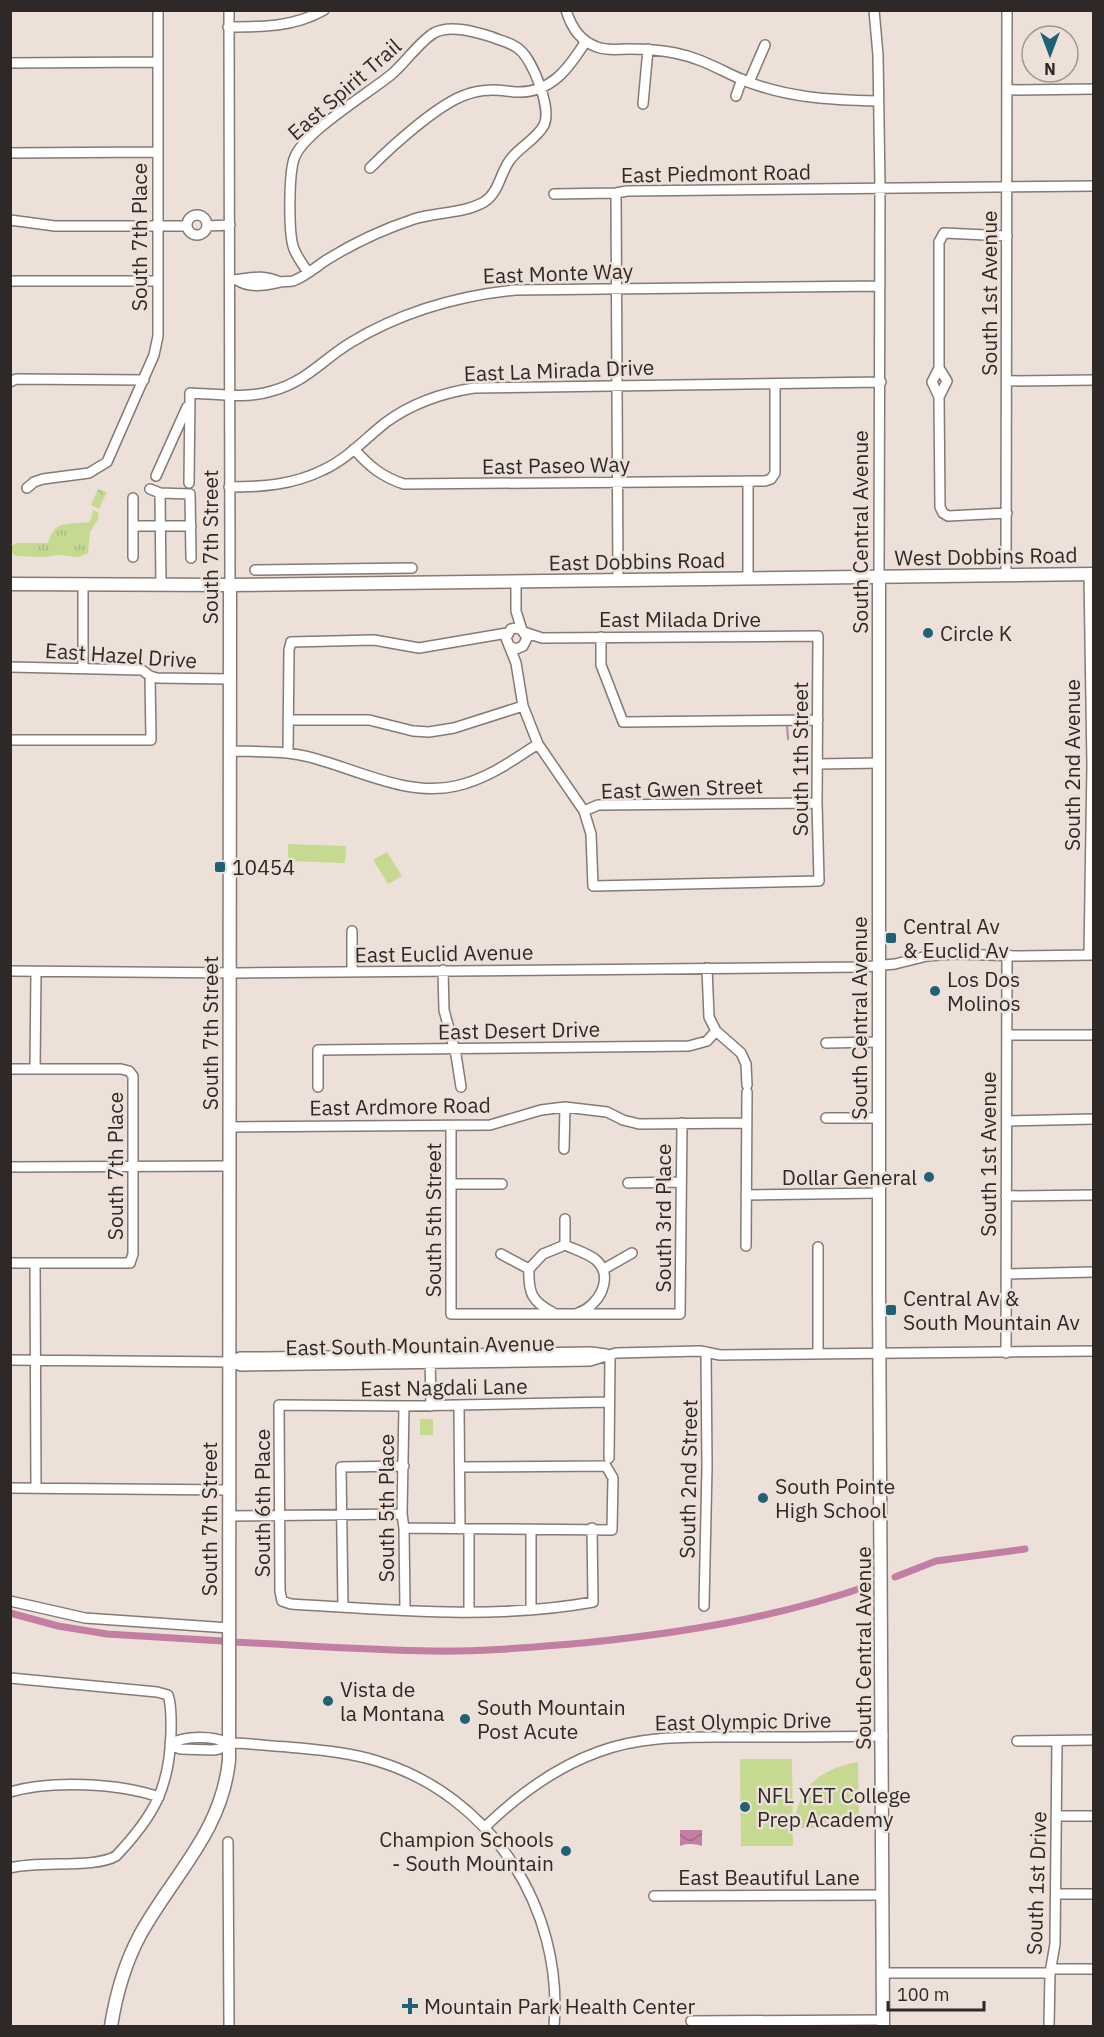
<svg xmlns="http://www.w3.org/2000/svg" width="1104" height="2037" viewBox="0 0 1104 2037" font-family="'IBM Plex Sans',sans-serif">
	<defs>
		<pattern id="grass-tufts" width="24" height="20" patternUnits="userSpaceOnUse" patternTransform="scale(1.5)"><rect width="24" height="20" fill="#c5d991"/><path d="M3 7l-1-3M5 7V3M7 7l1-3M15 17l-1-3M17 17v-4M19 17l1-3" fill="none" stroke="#aaba7d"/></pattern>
		<pattern id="park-crowns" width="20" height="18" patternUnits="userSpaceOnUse" patternTransform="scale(1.5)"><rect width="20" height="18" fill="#c5d991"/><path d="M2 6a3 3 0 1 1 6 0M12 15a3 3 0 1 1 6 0" fill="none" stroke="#aaba7d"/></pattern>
		<pattern id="water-waves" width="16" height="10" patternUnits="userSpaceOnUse" patternTransform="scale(1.5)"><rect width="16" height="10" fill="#c27ea3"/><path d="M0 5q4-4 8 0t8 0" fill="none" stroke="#9e6785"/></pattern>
	</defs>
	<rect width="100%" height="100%" fill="#ece0d9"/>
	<path fill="url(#grass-tufts)" d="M93,510L99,513L98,519L90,532L88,553L79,557L58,555L46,557L16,556L12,553V546L16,543H48C54,519 69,525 90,522Z"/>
	<path fill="url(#park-crowns)" d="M98,489L107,492L99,509L91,505Z"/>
	<path fill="#c5d991" d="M288,844L346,846L345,863L288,861Z
		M387,852L402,876L388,884L373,860Z
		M420,1419H433V1435H420Z
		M740,1759H792L793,1846H741Z
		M858,1762L859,1824L855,1828H794C797,1787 820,1769 858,1762Z"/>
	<path fill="url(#water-waves)" d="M680,1830H702V1846C696,1844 687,1843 680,1846Z"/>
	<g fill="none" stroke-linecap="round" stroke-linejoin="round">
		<path stroke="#c27ea3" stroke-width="2" d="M787,725L788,739"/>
		<path stroke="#c27ea3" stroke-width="7" d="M895,1577L936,1561L1025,1549
			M10,1613L58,1626L107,1634L223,1641
			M232,1642C299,1645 366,1650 433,1651C483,1652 533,1647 583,1643C682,1633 774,1618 868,1586"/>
		<g stroke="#857a74" stroke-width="12">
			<path id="minor" d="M229,10L230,585
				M566,10C571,27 580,41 597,47C607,51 619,49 629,49C644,49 660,50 675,53C701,58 720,70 743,80C787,98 831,100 878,101
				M874,10L878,55L880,188L879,577
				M228,27C263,27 294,27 324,10
				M10,63L158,62
				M749,82L765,45
				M1007,90L1094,89
				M736,96L742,79
				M643,104L648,49
				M10,153L156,152
				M370,168C392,146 437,105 465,95C482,88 498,90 515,92C551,94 569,68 586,41
				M616,193L618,580
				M554,194L616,193L627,191L1094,186
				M187 225a10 10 0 1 1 20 0a10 10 0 1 1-20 0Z
				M10,220L55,226H187
				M207,226L230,225
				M1007,236L944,233L939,242V368L932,382L939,397L940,507L943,513L948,516L1007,513
				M233,280C252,278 261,274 280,282
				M237,280C249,289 266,285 280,282C284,281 289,282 293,281C306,276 317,266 328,259C354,243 384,229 414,219C436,212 463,214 484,202C499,193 500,173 510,160C519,147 537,139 544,125C552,109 533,61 520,50C513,43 501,41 492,37C476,32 450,24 434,33C419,42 406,62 392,74C369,93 302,133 294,159C289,174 288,234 294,249C297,257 303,265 308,272
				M10,281H157
				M939,368L947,381L939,397
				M1007,381L1094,380
				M10,382L16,379L144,380
				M354,449C369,466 382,477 404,484L765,481L771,479L775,473V384
				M156,476L187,407
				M748,481V579
				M189,483L190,393C216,394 247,399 272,391C307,381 321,361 350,343C401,312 456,296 515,290L880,286
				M229,487C262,487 293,485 323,470C347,459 365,439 385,423C412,403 441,393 474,388L881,382
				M27,488L34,482L43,479L89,473L107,462L154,355L158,336V10
				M150,489L160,493L190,494L191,558
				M160,493L161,585
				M133,498V557
				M133,526H191
				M255,570L412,568
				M1089,574L1092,765L1089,955
				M1006,575L1007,10
				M516,582V611L522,630
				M83,584V668
				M601,637V665L623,722L818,720
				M509,646L516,649L523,646L527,638L522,630L517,628L511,629L506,638L516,663L523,706L538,744L584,811L591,834L593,886L819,881L817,803L818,636L542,638L524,632
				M10,667L142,670L150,676L157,678L230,679
				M288,720H369L413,731L429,732L454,728L523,706
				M10,740H151L150,676
				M230,751C259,752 285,750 313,758C358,770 408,797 456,786C487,779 512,761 538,744
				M288,752L289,650L291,642L374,640L419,648L507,633
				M817,764L879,763
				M584,811L598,805L817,803
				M352,931V972
				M707,968L709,1017L716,1031L741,1053L746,1064L747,1085
				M443,970L444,1010L456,1055L461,1087
				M10,971L239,973L863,967L895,964L927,956L954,954L1019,956L1094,955
				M1007,1035H1094
				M826,1043L879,1042
				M10,1069H121L129,1071L133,1076V1254L130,1263H10
				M35,1069L36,972
				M318,1087V1050L689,1046L707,1041L716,1031
				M826,1118H879
				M1007,1121L1094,1119
				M451,1126V1314H680L682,1123
				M229,1127L490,1125L541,1110L565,1107L607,1112L623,1120L639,1124L747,1123
				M564,1149L565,1107
				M10,1167L229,1166
				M628,1183L680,1182
				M452,1184H502
				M746,1195L879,1193
				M1006,1196L1094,1195
				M565,1219V1245
				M746,1246L747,1092
				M818,1247V1354
				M501,1254L529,1269
				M35,1263L36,1488
				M604,1269L632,1253
				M1006,1274L1094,1272
				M554,1313C532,1302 528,1293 529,1269L543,1254L565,1245C576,1250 587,1253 596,1260C615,1277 599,1306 578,1313
				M1006,1353L1007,954
				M430,1357L431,1406
				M10,1360L229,1362L241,1366L590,1361L616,1353L700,1351L720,1355L1094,1351
				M229,1362L240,1357H265L591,1352L606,1354
				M459,1405L460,1529
				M404,1406L402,1514L404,1528L405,1609
				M609,1458L610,1355
				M10,1488L229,1490
				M229,1516L402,1514
				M404,1528L612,1530L613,1478L606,1466L460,1467
				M592,1528L593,1602C494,1620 391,1610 291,1604L282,1601L280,1591L279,1405L404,1406L609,1402
				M10,1601L85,1618L229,1628
				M704,1606L707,1467L706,1352
				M343,1607L341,1467L404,1466
				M531,1610V1529
				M469,1612V1529
				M10,1678L157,1692L168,1695C172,1707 171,1719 171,1732C170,1787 154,1816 116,1856C94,1869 40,1860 10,1868
				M1017,1741L1094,1740
				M170,1744C186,1735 213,1736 229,1743C249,1743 268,1746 288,1747C318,1750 348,1752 377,1761C491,1795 564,1909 554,2026
				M170,1744L180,1749L213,1750L219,1749L229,1743
				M10,1792C51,1780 119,1783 159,1797
				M1056,1816H1094
				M485,1827C518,1795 554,1768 598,1752C642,1735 690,1737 737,1737C786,1737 834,1737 883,1736
				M228,1842L229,2026
				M1056,1894H1094
				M654,1896L883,1895
				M1051,1969H1094
				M883,1973H1050
				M691,2021L883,2020
				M1049,2026L1050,1973L1055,1944L1057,1741"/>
		</g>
		<g stroke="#857a74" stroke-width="15">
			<path id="major" d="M879,577V1290L883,2026
				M10,584L230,585L1094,574
				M111,2026C116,1995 125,1963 140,1935C173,1875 222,1832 229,1760L230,585"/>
		</g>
		<use href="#minor" stroke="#fff" stroke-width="9"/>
		<use href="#major" stroke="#fff" stroke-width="12"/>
	</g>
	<g fill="#206175" stroke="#ece0d9" stroke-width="2">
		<circle cx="928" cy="633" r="6"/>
		<rect x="214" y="861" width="12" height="12" rx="3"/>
		<rect x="885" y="932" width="12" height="12" rx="3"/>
		<circle cx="935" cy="991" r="6"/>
		<circle cx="929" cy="1177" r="6"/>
		<rect x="885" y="1304" width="12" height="12" rx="3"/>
		<circle cx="763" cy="1498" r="6"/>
		<circle cx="328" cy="1701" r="6"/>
		<circle cx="465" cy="1719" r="6"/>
		<circle cx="745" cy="1807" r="6"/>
		<circle cx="566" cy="1851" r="6"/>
		<path d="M407 1997h6v6h6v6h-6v6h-6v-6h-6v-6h6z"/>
	</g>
	<g text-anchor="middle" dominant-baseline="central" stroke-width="5" stroke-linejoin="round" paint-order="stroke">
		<g font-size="21" fill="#2e2926" stroke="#ece0d9">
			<text transform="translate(344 89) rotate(-41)">East Spirit Trail</text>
			<text transform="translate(716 173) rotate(-1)">East Piedmont Road</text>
			<text transform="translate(139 237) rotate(-90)">South 7th Place</text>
			<text transform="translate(558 273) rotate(-2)">East Monte Way</text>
			<text transform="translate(989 293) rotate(-90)">South 1st Avenue</text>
			<text transform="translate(559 370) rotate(-2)">East La Mirada Drive</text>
			<text transform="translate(556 465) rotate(-1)">East Paseo Way</text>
			<text transform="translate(860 532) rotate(-90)">South Central Avenue</text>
			<text transform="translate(210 547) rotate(-90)">South 7th Street</text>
			<text transform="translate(986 556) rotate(-1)">West Dobbins Road</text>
			<text transform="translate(637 561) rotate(-1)">East Dobbins Road</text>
			<text x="680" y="619">East Milada Drive</text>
			<text transform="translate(121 655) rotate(4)">East Hazel Drive</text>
			<text transform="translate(800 759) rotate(-90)">South 1th Street</text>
			<text transform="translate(1072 765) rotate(-90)">South 2nd Avenue</text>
			<text transform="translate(682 788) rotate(-2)">East Gwen Street</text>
			<text transform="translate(444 953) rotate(-1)">East Euclid Avenue</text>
			<text transform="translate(859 1018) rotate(-90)">South Central Avenue</text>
			<text transform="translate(519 1030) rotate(-1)">East Desert Drive</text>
			<text transform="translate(210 1033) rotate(-90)">South 7th Street</text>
			<text transform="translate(400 1106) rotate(-1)">East Ardmore Road</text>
			<text transform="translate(988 1154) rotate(-90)">South 1st Avenue</text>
			<text transform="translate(115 1166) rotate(-90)">South 7th Place</text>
			<text transform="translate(663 1218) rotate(-90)">South 3rd Place</text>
			<text transform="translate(433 1220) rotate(-90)">South 5th Street</text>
			<text transform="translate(420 1345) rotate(-1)">East South Mountain Avenue</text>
			<text transform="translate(444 1387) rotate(-1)">East Nagdali Lane</text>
			<text transform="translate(688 1479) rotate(-89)">South 2nd Street</text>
			<text transform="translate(262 1503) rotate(-90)">South 6th Place</text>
			<text transform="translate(386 1508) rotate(-90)">South 5th Place</text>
			<text transform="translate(209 1519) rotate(-90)">South 7th Street</text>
			<text transform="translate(863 1648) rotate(-90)">South Central Avenue</text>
			<text transform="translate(743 1721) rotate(-1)">East Olympic Drive</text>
			<text x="769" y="1877">East Beautiful Lane</text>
			<text transform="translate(1036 1883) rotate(-88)">South 1st Drive</text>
		</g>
		<g font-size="21" fill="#2e2926" stroke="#ece0d9" text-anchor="start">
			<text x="940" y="633">Circle K</text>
			<text x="232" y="867">10454</text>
			<text x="903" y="926">Central Av<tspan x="903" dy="24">&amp; Euclid Av</tspan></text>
			<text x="947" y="979">Los Dos<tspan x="947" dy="24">Molinos</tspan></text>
			<text x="917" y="1177" text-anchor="end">Dollar General</text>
			<text x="903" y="1298">Central Av &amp;<tspan x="903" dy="24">South Mountain Av</tspan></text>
			<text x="775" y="1486">South Pointe<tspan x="775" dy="24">High School</tspan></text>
			<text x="340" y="1689">Vista de<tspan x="340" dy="24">la Montana</tspan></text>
			<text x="477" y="1707">South Mountain<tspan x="477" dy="24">Post Acute</tspan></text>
			<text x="757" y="1795">NFL YET College<tspan x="757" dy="24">Prep Academy</tspan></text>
			<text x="554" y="1839" text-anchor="end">Champion Schools<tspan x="554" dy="24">- South Mountain</tspan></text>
			<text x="424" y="2006">Mountain Park Health Center</text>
		</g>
	</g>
	<rect width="1104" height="2037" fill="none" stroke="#2e2926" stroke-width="24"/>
	<g transform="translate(1050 54) rotate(180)"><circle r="28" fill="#ece0d9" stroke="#a09791" stroke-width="1.5"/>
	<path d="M0-4.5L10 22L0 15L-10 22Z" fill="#206175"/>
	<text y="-9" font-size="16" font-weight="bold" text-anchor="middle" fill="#2e2926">N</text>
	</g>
	<path d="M888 2001v9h96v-9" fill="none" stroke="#2e2926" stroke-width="3"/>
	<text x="897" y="2001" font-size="18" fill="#2e2926" stroke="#ece0d9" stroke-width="4.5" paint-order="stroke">100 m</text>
</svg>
